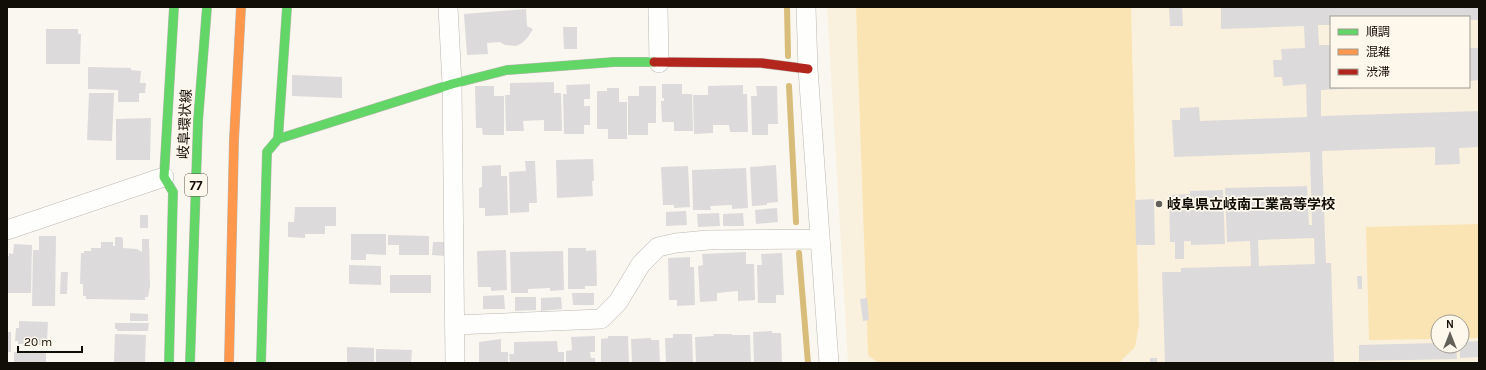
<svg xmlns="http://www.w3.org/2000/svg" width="1486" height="370" viewBox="0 0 1486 370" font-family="Karla,'Noto Sans JP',sans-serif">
	<rect width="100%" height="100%" fill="#faf7f0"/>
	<path fill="#f9f1de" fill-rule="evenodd" d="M827,7H1479V363H848ZM1331,17H1469V87H1331ZM1438,322H1462V346H1438Z"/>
	<path fill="#fae4b3" d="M856,7H1131L1139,324L1135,347L1119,363H878L868,355Z
		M1479,224V338H1462V322H1438V339L1369,340L1366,227Z"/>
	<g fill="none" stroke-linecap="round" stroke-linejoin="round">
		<path stroke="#d8bc7a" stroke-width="6" d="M787,7L788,56
			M789,86L796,222
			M799,253L808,363"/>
	</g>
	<path fill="#dddadb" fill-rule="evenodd" d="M1182,7L1183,26H1170L1169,8Z
		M1221,7H1479V20H1469V17H1331V25H1318L1319,45H1331V87H1359V88L1321,90V116L1479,111V147L1459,148L1460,164L1435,165V147L1322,151L1326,263H1331L1334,363H1165L1162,272H1181V268L1251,266L1250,241L1227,242L1225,188L1307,186L1309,225H1312L1310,152L1174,157L1172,120H1180V108L1199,107L1200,121L1307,117L1306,84L1283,86L1282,77H1274L1273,60H1282L1281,49L1305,48L1304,26L1221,29ZM1314,238L1315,264L1259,266L1258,240Z
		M526,9L527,26L533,29L528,37L522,43L516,46L505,45L500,42L487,43L488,54L467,55L464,14Z
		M563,27H577V49H564Z
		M46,29H78V34H81L80,64H46Z
		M1469,48H1479V80L1469,81Z
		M88,67L131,68V70L141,71L140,83H146L145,93H139V102H118V90L88,89Z
		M292,75L342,77V98L292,96Z
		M554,82V93H561L562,131H544V120L523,121L524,131H506L505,95H510V83Z
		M590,84V99H584V106H590V125H584V134H564L563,94H567L566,85Z
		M662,84H682V94H692L693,131H674V122H662L661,101H664V98H662Z
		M743,85V94H747L748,132H730L729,125H713V133L694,134L693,95H708V86Z
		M475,86H494V96H504V135H483L482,128H476Z
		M639,86H656V123H648V135H628V96H639Z
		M756,86H777L778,124H768V135H752L751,96H757Z
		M607,88H619V102H627V139H608V129H597V91H607Z
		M89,93H114L112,141L87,140Z
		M151,118L150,160H116V119Z
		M593,159L594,181H592L593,196L557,198L556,160Z
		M525,161H535L537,203H529V212L510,213L509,172L526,171Z
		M501,165V176H507L508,215L485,216V208H479V188L482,187V166Z
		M776,165L778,202L767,203V205L752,206L750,167Z
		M688,166L690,207L674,208V205H663L661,167Z
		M746,168L748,208L732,209V205L710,206L711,210H693L692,170Z
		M1223,190L1225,244L1191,245V241H1184V259H1175V242H1170L1169,195L1190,194V191Z
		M1154,199L1155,245H1136L1135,200Z
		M295,207H336V226H325V234H305V238L288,237V222H294Z
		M777,208L778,222L756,224L755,210Z
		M686,211L687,225L666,226V212Z
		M719,213L720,226L698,227L697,214Z
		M743,213L744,226H723V214Z
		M140,215H148V228H140Z
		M351,234H386V255L366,254V260H351Z
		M388,235L429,236V255H399V245H388Z
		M39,236H56L55,306H32L33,250H39Z
		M115,237H121L123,239V248L137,249L142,252V239H149L150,286L148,297H145V300L86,299V296H83V284H80L81,253H84V251H91V248H101V242H113V246H115Z
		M433,242H446L445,256L432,255Z
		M14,244L32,245L31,293H7V256H9V253L13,254Z
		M568,248H586V251L596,250L597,286H585V289H568Z
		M506,250L507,290L491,291V287H478L477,251Z
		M563,251L564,290L550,291V288L528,289V293H511L510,252Z
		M746,252V264H754L755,300L738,301V291L717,293V301L700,302L698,266L703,265L702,254Z
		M782,253L784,295H776V303H758L757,265H762L761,254Z
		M690,257V267H694L695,305L677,306V300H669L668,258Z
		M349,265L381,266V285L349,284Z
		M61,272H68L67,294H60Z
		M390,275H431V293H390Z
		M1357,276H1362V289H1358Z
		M572,293H594V305H573Z
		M504,295L505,309H483V296Z
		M515,297H536V310L515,311Z
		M561,297L562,309L541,311V298Z
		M867,298L869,320L863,321L860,299Z
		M130,313L148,314V321H130Z
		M19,321L48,322L47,341H42V345L18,344V341H15L16,328H19Z
		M115,323H149L148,331H117V329H115Z
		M772,331V333H781L782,363H754L753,332Z
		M7,332H11V352H7Z
		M115,334L146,335L145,363H114Z
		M673,334H692L693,363H666L665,338H673Z
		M713,334H732V335H750L751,363H696L695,337L714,336Z
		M595,336V352H590L591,358H595V363H566V351L572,350L571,337Z
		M608,336H628L629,363H601V339L608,338Z
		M651,338V340H659L660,363H632L631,339Z
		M501,339V352H508V363H479V342Z
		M557,341L558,352H564V363H510L509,354H514V342Z
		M1479,341V357L1460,358V346H1462V342Z
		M1438,343V346H1456L1457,359L1359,361V345Z
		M347,347L374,348V363H347Z
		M376,349L412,350L411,363H376Z
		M14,352H46V363H14Z
		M1150,358H1157V363H1150Z"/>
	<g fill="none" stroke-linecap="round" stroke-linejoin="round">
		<g stroke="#bbb8b1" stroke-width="20">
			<path id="street" d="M448,7L452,84L455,363
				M658,7L659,63
				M806,7L808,69L829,363
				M7,230L164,177
				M455,325L601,319L618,302L641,264L658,247L676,243L708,240L820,239"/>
		</g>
		<g stroke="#bbb8b1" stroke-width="10">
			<path id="fast" d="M278,139L452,84L507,70L614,62H654
				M169,363L173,192L164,177L174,7
				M190,363L198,121L207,7
				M261,363L267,152L278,139L287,7"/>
		</g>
		<g stroke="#bbb8b1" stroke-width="10">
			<path id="slow" d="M229,363L234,140L241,7"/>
		</g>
		<g stroke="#bbb8b1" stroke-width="10">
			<path id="jam" d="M654,62L761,63L808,69"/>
		</g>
		<use href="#street" stroke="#fefefd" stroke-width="19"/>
		<use href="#fast" stroke="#63d668" stroke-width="9"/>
		<use href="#slow" stroke="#ff974d" stroke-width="9"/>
		<use href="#jam" stroke="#b3261e" stroke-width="9"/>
	</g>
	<circle fill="#635f59" stroke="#fef8ec" stroke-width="1.5" cx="1159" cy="204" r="4"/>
	<g text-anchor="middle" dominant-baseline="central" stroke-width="3.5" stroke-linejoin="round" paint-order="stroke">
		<rect fill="#fef8ec" stroke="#58544c" stroke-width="1" x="185" y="174" width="22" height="22" rx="3"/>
		<g font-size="13" font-weight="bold" fill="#110d07">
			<text x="196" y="185">77</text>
		</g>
		<g font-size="14" fill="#110d07" stroke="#fef8ec">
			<text transform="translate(185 124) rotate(-87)">岐阜環状線</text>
		</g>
		<g font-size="14" font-weight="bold" fill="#110d07" stroke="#fef8ec" text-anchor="start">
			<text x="1167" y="204">岐阜県立岐南工業高等学校</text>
		</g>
	</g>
	<rect width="1486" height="370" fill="none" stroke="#110d07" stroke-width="16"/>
	<rect x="1330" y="16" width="140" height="72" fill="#fef8ec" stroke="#9f9a90"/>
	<rect x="1338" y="29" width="20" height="6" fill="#63d668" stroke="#9f9a90"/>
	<text x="1366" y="36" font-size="12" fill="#110d07">順調</text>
	<rect x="1338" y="49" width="20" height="6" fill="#ff974d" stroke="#9f9a90"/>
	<text x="1366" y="56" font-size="12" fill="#110d07">混雑</text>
	<rect x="1338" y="69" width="20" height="6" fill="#b3261e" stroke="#9f9a90"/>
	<text x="1366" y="76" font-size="12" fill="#110d07">渋滞</text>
	<g transform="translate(1450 334)"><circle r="19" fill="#fef8ec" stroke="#9f9a90"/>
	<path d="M0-3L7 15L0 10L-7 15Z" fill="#635f59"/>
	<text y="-6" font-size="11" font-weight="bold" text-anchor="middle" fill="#110d07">N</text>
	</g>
	<path d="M18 346v6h64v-6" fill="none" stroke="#110d07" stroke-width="2"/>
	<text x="24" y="346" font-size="12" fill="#110d07" stroke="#fef8ec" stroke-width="3" paint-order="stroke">20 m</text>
</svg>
